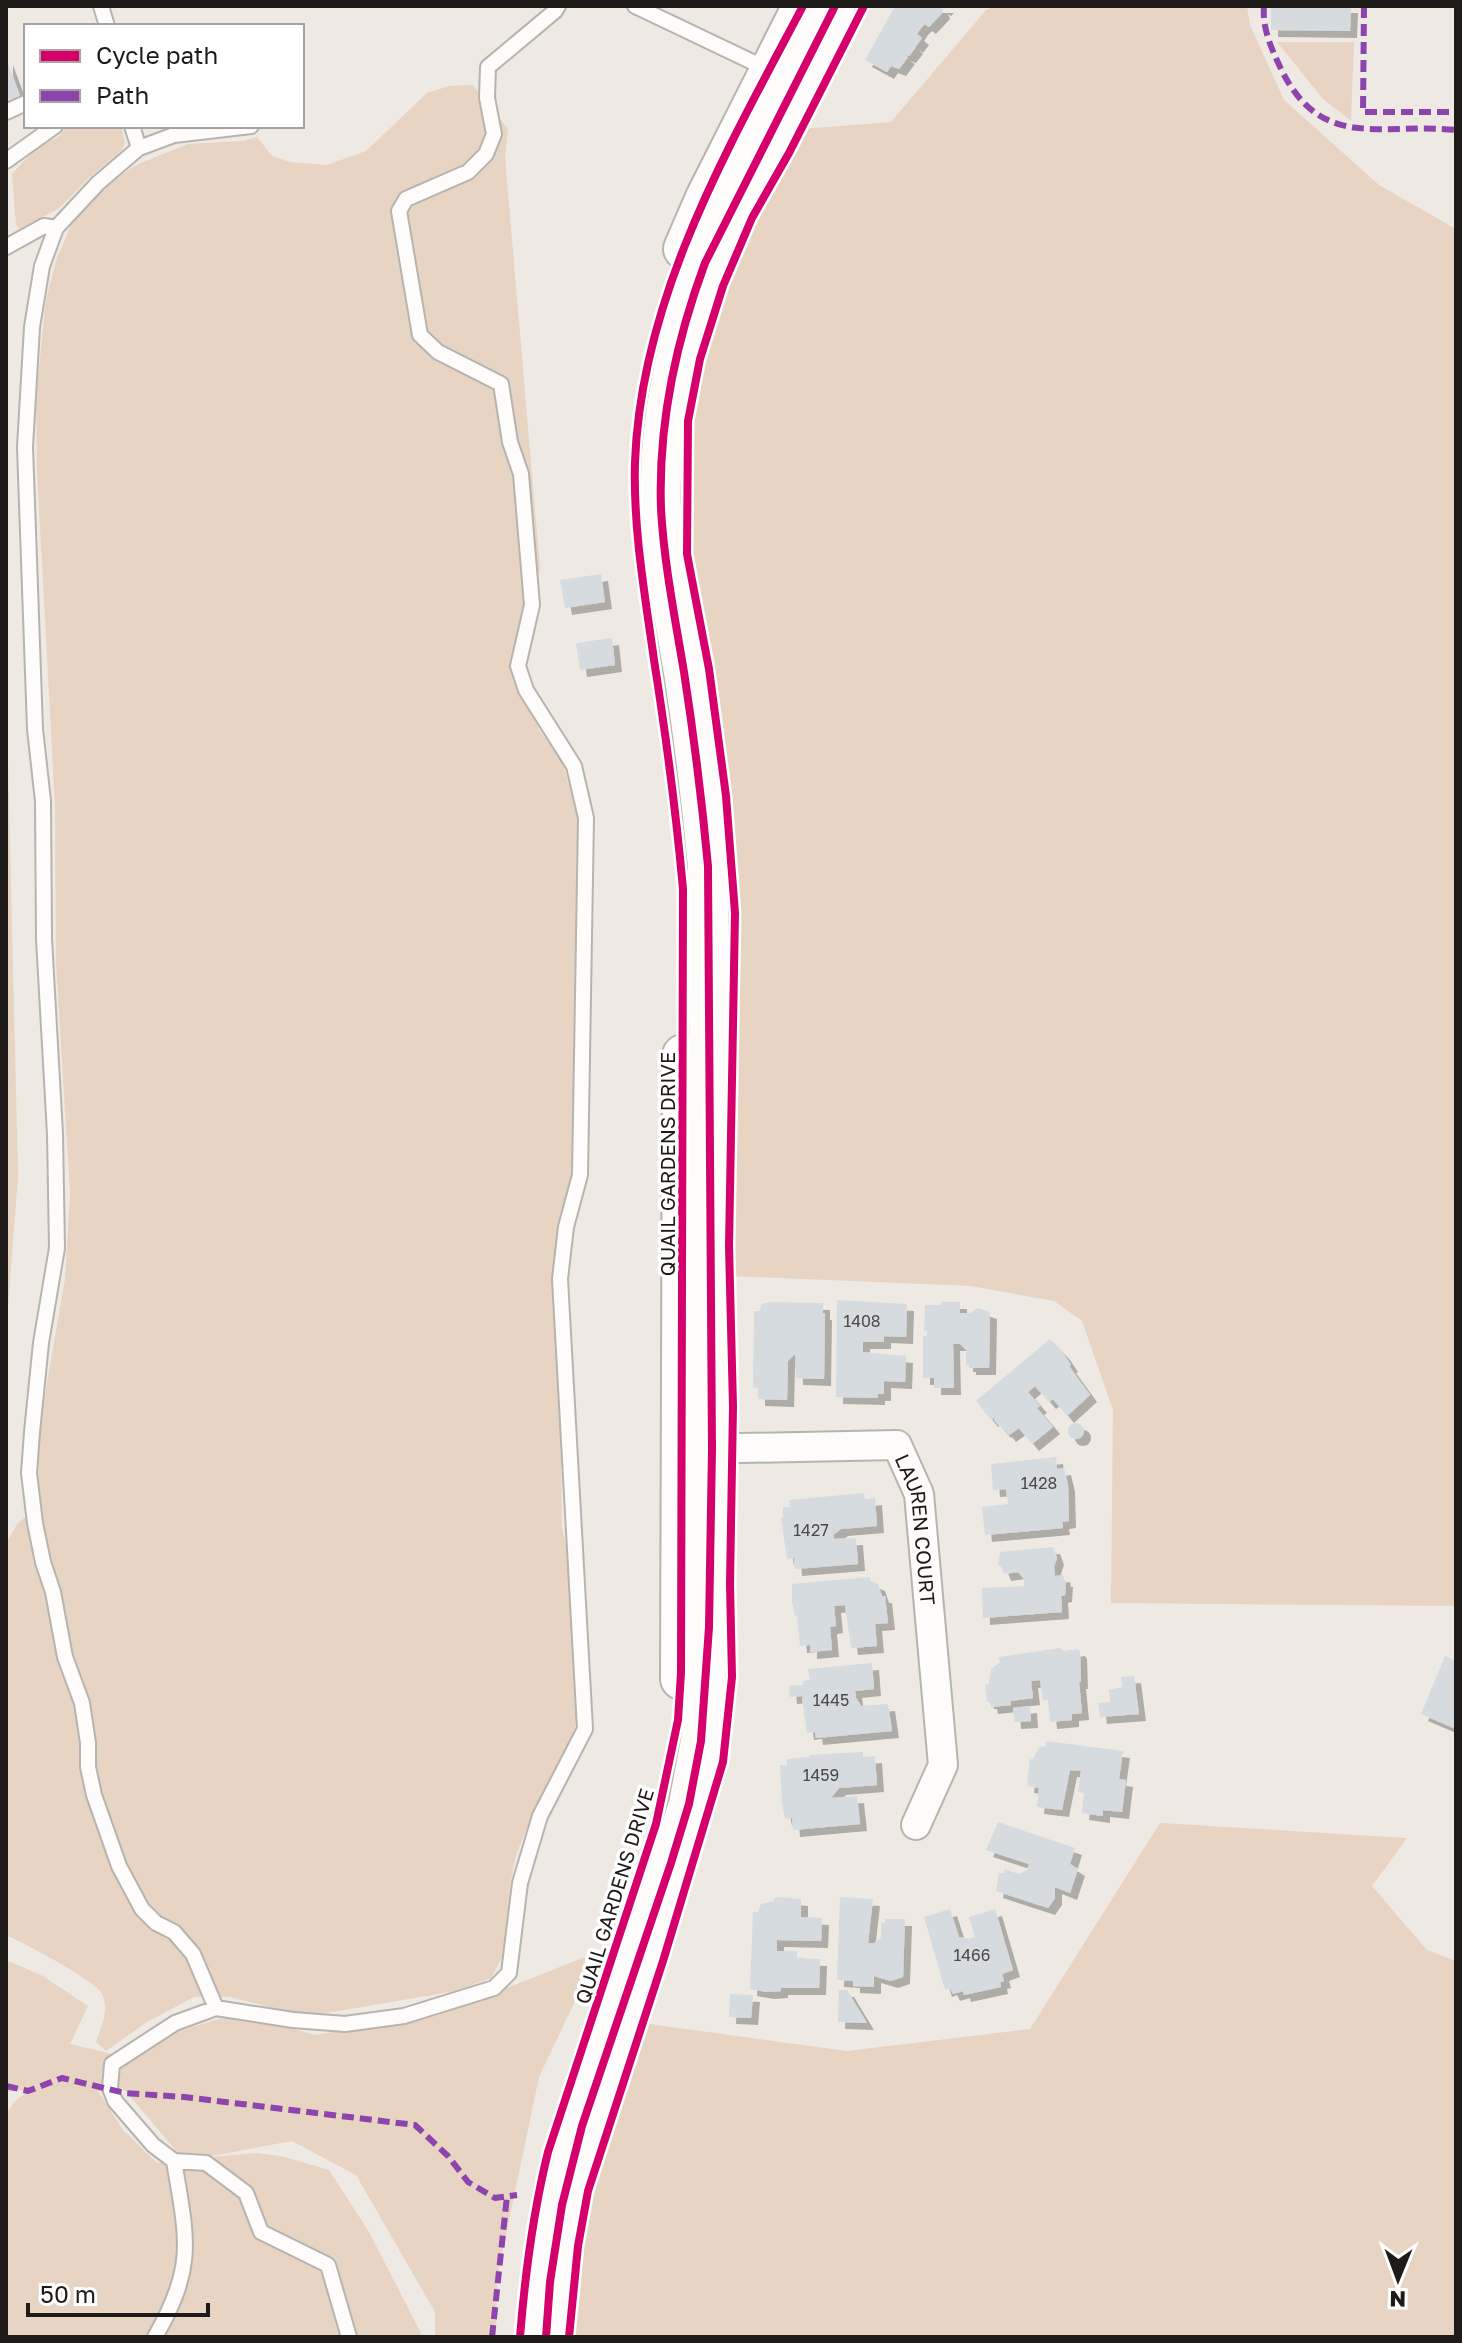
<svg xmlns="http://www.w3.org/2000/svg" width="1462" height="2343" viewBox="0 0 1462 2343" font-family="'Golos Text',sans-serif">
	<defs>
		<filter id="shadow"><feDropShadow dx="7" dy="7" stdDeviation="0" flood-color="#0004"/></filter>
	</defs>
	<rect width="100%" height="100%" fill="#efe9e3"/>
	<path fill="#e7d4c3" fill-rule="evenodd" d="M996,6H1247L1250,25L1284,100L1379,185L1456,229V1606L1111,1603L1113,1410L1082,1321L1054,1301L971,1286L730,1276L735,913L726,796L709,669L687,554L688,421L700,359L723,286L752,218L801,129L891,122L986,10Z
		M1277,42H1354L1351,121L1323,99Z
		M473,85L508,129L505,158L540,568L519,663L539,730L561,758L577,812L583,1002L571,1179L554,1257L561,1447L562,1527L569,1557L577,1720L568,1750L534,1810L516,1855L510,1884L504,1954L491,1978L455,1991L327,2013L298,2014L230,1997H194L147,2022L106,2051L96,2042C101,2026 110,2010 102,1994C97,1981 22,1942 6,1935V1544L17,1524L38,1507L39,1429L65,1279L70,1193L56,963L55,806L37,471L36,398L46,299L57,258L71,225L101,190L136,165L188,144L243,141L257,137L272,156L290,162L327,165L366,151L427,93L449,86Z
		M67,126H121L125,143L121,151L90,177L58,209L19,229L16,224L12,174L34,150L59,136Z
		M6,677L18,1176L6,1333Z
		M1160,1823L1407,1838L1372,1886L1427,1950L1456,1961V2337H569L588,2191L642,2023L847,2051L1030,2029Z
		M585,1957L583,1984L539,2077L497,2278L496,2337H435V2312L356,2175L292,2141L201,2158L256,2153L281,2156L329,2170L369,2232L423,2337H6V2113L17,2099L33,2089L6,2092V1960L43,1976L88,2006L70,2044L121,2056L179,2031L239,2013L315,2035L438,2015ZM123,2088L184,2160L157,2163L123,2130L98,2091Z"/>
	<path fill="#d6dbdf" filter="url(#shadow)" d="M895,6H947L944,9L941,7L943,12L929,27L925,24L921,28L917,34L922,38L916,46L911,42L916,47L909,56L903,54L908,57L899,69L891,66L887,72L865,60Z
		M1271,6H1351L1350,31L1271,30Z
		M6,58L23,104L6,110Z
		M601,574L605,602L565,608L560,580Z
		M612,638L615,665L580,670L576,643Z
		M837,1300L907,1304L906,1337L884,1336V1342H863V1352L906,1356L905,1382L884,1381V1394H878V1398L836,1397Z
		M772,1302L823,1303V1313H825L824,1379L796,1378L795,1354L788,1361L787,1400L758,1399V1388H753L754,1311H760L761,1304Z
		M941,1302H960V1313H970L978,1308L990,1312L989,1368H969V1365H966V1350L960,1344H953L954,1388H934V1378H923V1336H927V1331H924L925,1305H941Z
		M1050,1339L1063,1353L1071,1365L1069,1366L1090,1395L1067,1416L1053,1399L1049,1402L1035,1386L1028,1392L1040,1406L1037,1408L1053,1427L1032,1444L1019,1428L1009,1435L1005,1430L1004,1431L994,1420L995,1417L991,1420L976,1401Z
		M1068 1431a8 8 0 1 1 16 0a8 8 0 1 1-16 0Z
		M1056,1457L1057,1469L1064,1468L1068,1485L1069,1521L1062,1522L1063,1528L985,1535L982,1507L1008,1504L1006,1489L993,1490L991,1464Z
		M864,1493L865,1499L875,1498L877,1526L841,1529L833,1535L834,1539L856,1538L858,1564L795,1569L794,1558L787,1559L781,1518H783V1507H790L789,1500Z
		M1053,1547L1057,1558L1054,1567L1055,1576L1063,1575L1064,1580H1066L1065,1595L1061,1596L1062,1612L983,1618L982,1588L1024,1586V1579L1018,1572L1004,1574L1001,1566H998L1000,1552Z
		M870,1577L871,1581L878,1584L882,1596H885L888,1623L875,1624L877,1646L851,1648L845,1605L834,1606L836,1626L830,1627L832,1650L810,1652V1645L800,1646L797,1615L795,1616L792,1602V1584Z
		M1060,1648L1063,1651L1078,1649L1080,1652L1081,1682H1079L1082,1713L1072,1714V1720L1050,1722L1048,1700L1043,1701L1040,1680L1031,1681L1033,1698L1010,1701L1011,1705L991,1707L990,1702H987L985,1685L989,1684L991,1669L1000,1662L999,1657Z
		M1445,1656L1456,1661V1729L1421,1714Z
		M872,1663L874,1689L855,1691L856,1698L861,1706L888,1704L892,1731L816,1738L815,1732L807,1733L802,1698L804,1696L790,1697L789,1686L803,1685V1681L810,1680L808,1669Z
		M1134,1676L1139,1714L1100,1717L1098,1703L1110,1702L1109,1690L1122,1687L1121,1677Z
		M1030,1706L1031,1721L1014,1722L1013,1708Z
		M1046,1741L1123,1751L1119,1779L1126,1780L1122,1812L1103,1810V1816L1082,1813L1084,1793L1078,1792L1081,1771L1070,1770L1062,1810L1037,1807L1039,1788L1027,1786L1030,1759H1033L1039,1747L1046,1746Z
		M863,1752V1757L875,1756L877,1785L839,1788L831,1798L857,1796L860,1824L793,1830L792,1818L785,1819L782,1803L780,1765H787V1759L810,1757L809,1755Z
		M998,1822L1075,1848L1070,1864L1078,1869L1070,1893L1055,1887V1898L1048,1908L996,1891L999,1873H1004L1005,1869L1019,1874L1027,1870L1029,1864L986,1850Z
		M779,1897L801,1899V1917L822,1918L821,1941L777,1940V1951H797V1958L820,1959L819,1988H781V1991L767,1992L750,1989L753,1912H758L761,1904L774,1901V1898Z
		M840,1897L873,1899L868,1943H874L881,1938V1922L885,1923V1919H905L903,1977L891,1981L874,1976V1987L853,1986V1981L837,1980Z
		M950,1909L959,1937L969,1939L975,1937L969,1917L995,1909L1013,1970L1002,1974L1004,1981L1000,1982L1001,1987L964,1995L963,1991L953,1994L950,1988L945,1990L924,1917Z
		M839,1990H847L867,2023L838,2022Z
		M730,1994L753,1995L751,2018L729,2017Z"/>
	<g fill="none" stroke-linecap="round" stroke-linejoin="round">
		<g stroke="#b7b3ae" stroke-width="18">
			<path id="service" d="M101,6L107,26
				M635,6L767,69
				M6,112L26,103
				M132,126L139,148
				M6,161L55,126
				M6,247L44,226L56,228
				M216,2008L193,1954L174,1932L156,1923L142,1909L119,1866L94,1795L88,1767V1743L82,1703L65,1657L53,1592L43,1562L35,1523L29,1473L32,1432L41,1343L57,1248L55,1134L44,939L43,801L35,729L25,447L32,327L42,266L56,228L98,183L139,148L174,135L251,126
				M155,2337C196,2266 187,2239 174,2161
				M349,2337L328,2265L261,2232L246,2193L206,2163L174,2161L153,2145L115,2101L110,2088L112,2064L175,2023L216,2008L293,2020L345,2024L404,2016L494,1988L509,1973L520,1883L540,1816L585,1729L560,1279L566,1227L580,1175L586,818L574,766L526,690L518,666L532,605L521,474L510,442L501,384L438,352L420,335L399,211L406,199L468,172L486,154L494,134L487,98L488,67L555,11L558,6"/>
		</g>
		<g stroke="#b7b3ae" stroke-width="32">
			<g id="minor">
				<path id="s1" d="M693,1449L897,1445L919,1494L943,1765L916,1825"/>
			</g>
		</g>
		<g stroke="#b7b3ae" stroke-width="44">
			<path id="secondary" d="M684,249L706,198L803,6
				M681,1679L683,1055
				M546,2337L550,2282L562,2205L582,2126L671,1863L689,1804L701,1741L709,1627L712,1449L708,866C702,801 694,737 684,672C675,618 664,563 661,509C658,425 676,341 705,263L835,6"/>
		</g>
		<use href="#service" stroke="#fdfcfb" stroke-width="14"/>
		<use href="#minor" stroke="#fdfcfb" stroke-width="28"/>
		<use href="#secondary" stroke="#fdfcfb" stroke-width="40"/>
		<path stroke="#8e44ad" stroke-width="6" stroke-dasharray="12 6" stroke-linecap="butt" d="M1264,6C1262,29 1272,50 1282,71C1323,152 1382,122 1456,130
			M1364,6L1363,112H1456
			M6,2086L28,2091L62,2078L125,2093L184,2097L415,2125L448,2156L468,2182L495,2198L517,2195
			M492,2337L507,2196"/>
		<g stroke="#fff" stroke-width="13">
			<path id="cycleway" d="M520,2337C525,2274 533,2213 548,2152L656,1824L678,1720L681,1673L683,889C676,812 666,736 654,660C645,595 633,529 635,462C641,297 728,148 803,6
				M546,2337L550,2282L562,2205L582,2126L671,1863L689,1804L701,1741L709,1627L712,1449L708,866C702,801 694,737 684,672C675,618 664,563 661,509C658,425 676,341 705,263L835,6
				M569,2337L578,2246L588,2191L663,1961L723,1762L732,1677L730,1584L733,1406L729,1246L735,913L726,796L709,669L687,554L688,421L700,359L723,286L752,218L789,153L864,6"/>
		</g>
		<use href="#cycleway" stroke="#d6006c" stroke-width="8"/>
	</g>
	<g text-anchor="middle" dominant-baseline="central" stroke-width="7" stroke-linejoin="round" paint-order="stroke">
		<g font-size="16" fill="#4c4a49">
			<text x="862" y="1321">1408</text>
			<text x="1039" y="1483">1428</text>
			<text x="811" y="1530">1427</text>
			<text x="831" y="1700">1445</text>
			<text x="821" y="1775">1459</text>
			<text x="972" y="1955">1466</text>
		</g>
		<g font-size="20" fill="#1e1a17" stroke="#fff">
			<text transform="translate(667 1164) rotate(-90)">QUAIL GARDENS DRIVE</text>
			<text stroke="none"><textPath href="#s1" startOffset="292">LAUREN COURT</textPath></text>
			<text transform="translate(614 1896) rotate(-73)">QUAIL GARDENS DRIVE</text>
		</g>
	</g>
	<rect width="1462" height="2343" fill="none" stroke="#1e1a17" stroke-width="16"/>
	<rect x="24" y="24" width="280" height="104" fill="#ffffff" stroke="#a5a3a2" stroke-width="2"/>
	<rect x="40" y="50" width="40" height="12" fill="#d6006c" stroke="#a5a3a2" stroke-width="2"/>
	<text x="96" y="64" font-size="24" fill="#1e1a17">Cycle path</text>
	<rect x="40" y="90" width="40" height="12" fill="#8e44ad" stroke="#a5a3a2" stroke-width="2"/>
	<text x="96" y="104" font-size="24" fill="#1e1a17">Path</text>
	<g transform="translate(1398 2279) rotate(181)" stroke="#ffffff" stroke-width="6" paint-order="stroke">
	<path d="M0-6L14 30L0 20L-14 30Z" fill="#1e1a17"/>
	<text y="-12" font-size="22" font-weight="bold" text-anchor="middle" fill="#1e1a17">N</text>
	</g>
	<path d="M28 2303v12h180v-12" fill="none" stroke="#1e1a17" stroke-width="4"/>
	<text x="40" y="2303" font-size="24" fill="#1e1a17" stroke="#ffffff" stroke-width="6" paint-order="stroke">50 m</text>
</svg>
